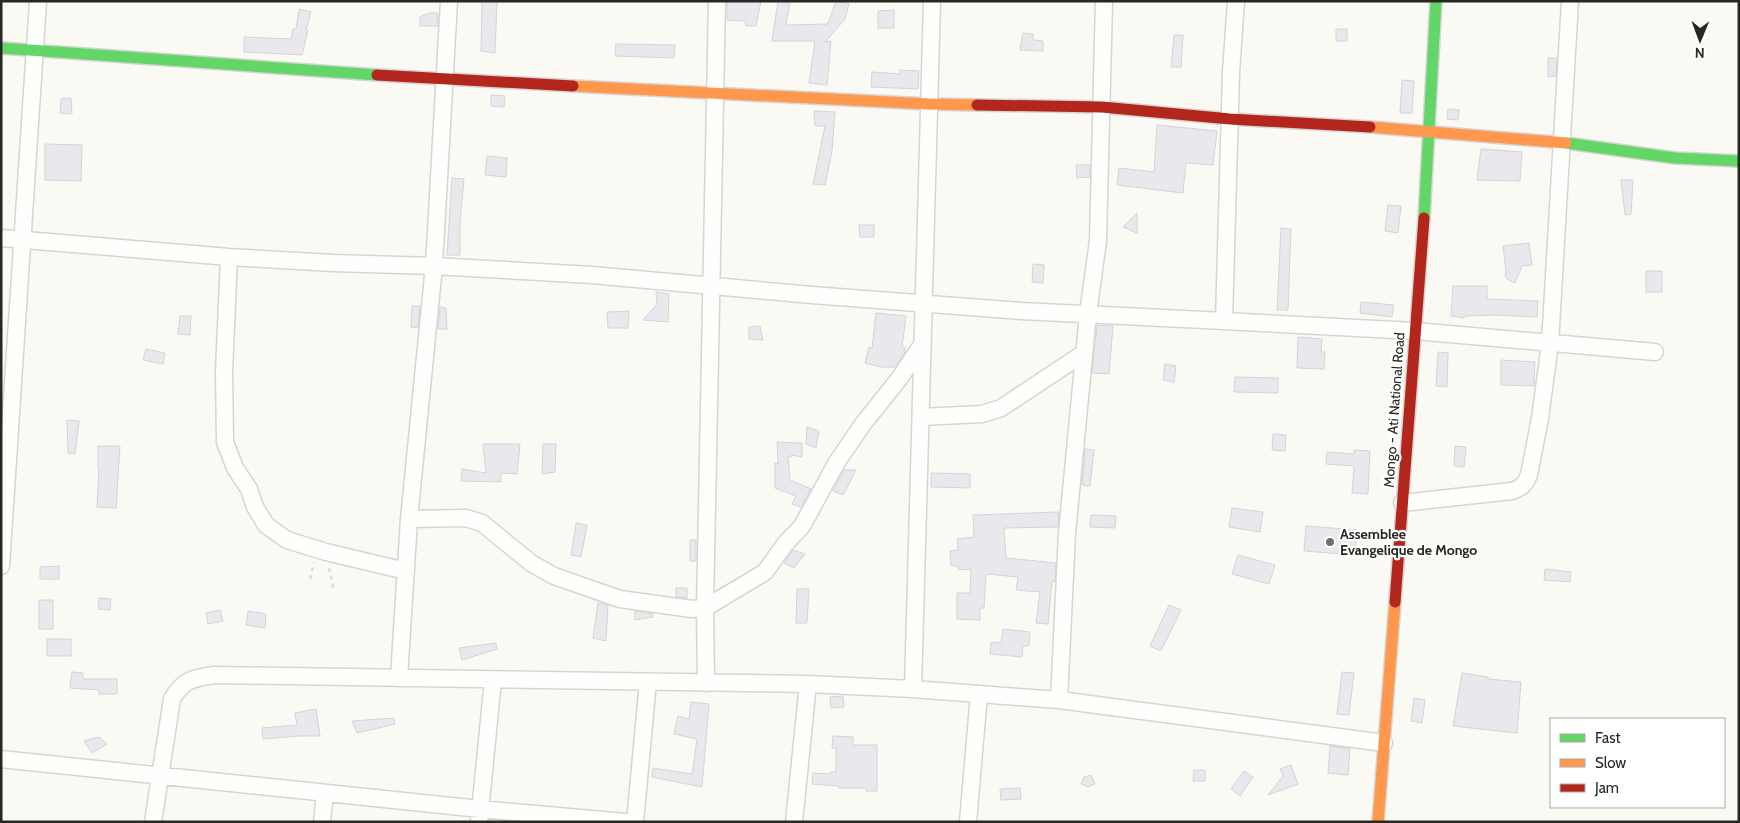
<svg xmlns="http://www.w3.org/2000/svg" width="1740" height="823" viewBox="0 0 1740 823" font-family="Cabin,sans-serif">
	<rect width="100%" height="100%" fill="#faf9f4"/>
	<path fill="#eae7ed" stroke="#d5d4d5" d="M482,1H497L495,53L481,51Z
		M727,1H761L756,26H746L745,21L727,20Z
		M778,1H790L786,25L828,24L836,1L849,4L845,19L825,42L831,41L827,85L809,83L815,41H772Z
		M299,9L311,12L306,30H308L302,55L244,52V37L291,39L293,29H296Z
		M894,10V28H878V11Z
		M429,13H437L438,26H420V17Z
		M1336,29H1347V41H1336Z
		M1023,33L1033,34V40L1043,41V51L1020,50Z
		M1174,35H1183L1181,67H1171Z
		M616,44L675,45L674,58L615,56Z
		M1548,58H1557L1556,76L1548,77Z
		M900,70L919,71L918,89L871,87L872,72L900,74Z
		M1402,80L1414,81L1412,113H1400Z
		M491,95L505,96L504,107L491,106Z
		M71,98L72,114L60,113L61,99Z
		M1448,109L1459,110L1458,120L1447,119Z
		M814,111L835,112L832,151L825,185L813,184L825,126H815Z
		M1157,125L1217,131L1213,165L1186,163L1183,193L1117,185L1119,168L1154,172Z
		M45,144L82,145L81,181L45,180Z
		M1481,149L1522,152L1520,181L1477,180Z
		M487,156L507,158L506,177L485,175Z
		M1076,165H1090V177L1077,178Z
		M452,178L464,179L460,222V255H447Z
		M1621,180H1633L1631,214L1625,215Z
		M1388,205L1401,206L1398,233L1385,231Z
		M1137,213V233L1123,227Z
		M859,225H874V237H860Z
		M1281,228L1291,229L1288,310H1277Z
		M1529,243L1532,265L1522,266L1515,283L1507,279L1505,275L1506,271L1503,246Z
		M1033,264L1044,265L1043,283L1032,282Z
		M1646,271H1662V292H1646Z
		M1453,286H1487V299L1538,301L1537,317L1493,315L1464,316V318L1451,316Z
		M656,292L669,294L668,322L643,320L657,304Z
		M1361,302L1394,305L1392,317L1360,313Z
		M412,306H420L418,328L411,327Z
		M440,307L446,308L447,329H438Z
		M629,311L628,328H608L607,312Z
		M876,313L906,316L902,347H905V352L895,367H880L865,363L869,347L872,348Z
		M180,316H191L190,335L178,334Z
		M1097,325L1113,326L1109,374L1092,373Z
		M760,326L763,340L749,339V327Z
		M1298,337L1322,339L1321,352H1325L1324,369L1297,368Z
		M146,349L165,353L163,364L143,360Z
		M1438,352L1448,353L1447,387L1436,386Z
		M1501,360L1535,362L1534,386L1501,385Z
		M1165,364L1176,366L1174,382L1163,380Z
		M1235,377L1278,378V393L1234,392Z
		M67,420L79,421L75,454L68,453Z
		M807,427L819,431L816,448L806,444Z
		M1273,434L1286,435L1285,451L1272,450Z
		M777,442L802,443V457L791,455V457H788L790,480L811,489L801,507L792,504L796,496L775,488V463L778,464Z
		M483,444H520L517,474L501,473V482L461,481L462,469L486,473Z
		M543,444H556L555,472L542,474Z
		M98,446H120L116,508L97,507L99,469H98Z
		M1455,446L1466,447L1464,467L1454,466Z
		M1085,449L1094,450L1090,486L1082,485Z
		M1354,450L1370,451L1368,494L1352,493L1354,466L1326,464L1327,452L1354,454Z
		M844,470H856L843,495L833,491Z
		M931,473L970,474V488L931,487Z
		M1232,508L1263,512L1260,532L1229,527Z
		M1059,512L1058,527L1004,528L1006,558L1056,563L1055,582L1052,581L1048,624L1036,623L1040,592L1016,590L1018,577L986,574L984,608H980V620L957,619V593H970L971,569L959,570L958,566H951L950,551L958,550L957,539L974,537L973,515Z
		M1091,515L1116,516L1115,528L1090,527Z
		M576,523L587,525L581,557L571,555Z
		M1306,526L1357,530L1355,555L1304,551Z
		M690,540H696V561H690Z
		M793,550L805,554L794,568L784,563Z
		M1238,555L1275,565L1269,584L1232,574Z
		M59,566V579H40V567Z
		M1545,569L1571,572L1570,582L1544,580Z
		M676,588H687V598L676,597Z
		M797,589H809L807,623H796Z
		M99,598L111,599L110,610L98,609Z
		M39,600H53V629H39Z
		M598,603L608,605L606,641L593,638Z
		M1169,605L1181,610L1161,651L1150,646Z
		M220,610L223,621L208,624L206,613Z
		M248,611L266,614L265,628L246,625Z
		M635,611L652,614L653,617L635,620Z
		M1003,629L1030,632L1029,646H1023L1022,657L990,654L991,642L1001,643Z
		M47,639H71V656H47Z
		M496,643L497,649L462,660L459,648Z
		M72,672L83,673V679H117V694H99V690L70,688Z
		M1342,672L1354,673L1349,715L1337,714Z
		M1462,673L1488,677V679L1521,682L1517,733L1453,726Z
		M843,696L844,707L831,708L830,697Z
		M1414,698L1425,700L1422,723L1411,721Z
		M691,702L709,704L702,787L652,777L653,768L692,774L697,739L674,734L678,716L689,719Z
		M316,709L320,736H299L263,739L262,728L297,725L295,713Z
		M394,718L395,724L357,733L352,721Z
		M833,736L853,737V745H877V791H866V788H838V786L812,784L813,773L831,774V772H836V748H832Z
		M99,737L107,744L92,753L84,741Z
		M1330,746L1350,749L1348,775L1328,773Z
		M1291,765L1298,784L1268,795L1283,776L1280,769Z
		M1194,770H1205V781H1193Z
		M1244,771L1253,777L1240,796L1231,789Z
		M1091,775L1095,784L1088,787L1081,784L1084,777Z
		M1020,788L1021,799L1001,800L1000,789Z"/>
	<g fill="none" stroke-linecap="round" stroke-linejoin="round">
		<g stroke="#d7d5d0" stroke-width="19">
			<path id="street" d="M1,238L229,257L333,263L434,266L592,275L812,295L1021,311L1224,321L1231,72L1236,1
				M229,257L224,372L225,442L235,468L249,489L255,507L266,525L287,540L326,552L406,571
				M1224,321L1415,331L1655,352
				M921,417L982,414L1001,408L1084,353
				M1402,503L1512,491C1521,488 1525,485 1529,475L1540,418L1550,344L1570,1
				M409,519L466,518L482,523L531,563L554,576L620,599L692,609L705,608L765,572L785,544L802,526L837,462L863,424L899,379L923,343
				M1,566L38,1
				M399,678L409,519L434,266L449,1
				M706,683L705,608L717,1
				M913,689L932,1
				M1059,700L1067,533L1088,314L1098,241L1104,1
				M1,759L480,809L626,822
				M153,822L172,699C183,680 193,678 214,675L808,684L913,689L1059,700L1384,743
				M322,822L325,793
				M479,822L493,680
				M635,822L648,682
				M794,822L808,684
				M968,822L979,694"/>
		</g>
		<g stroke="#d7d5d0" stroke-width="14">
			<path id="fast" d="M1,48L377,75
				M1566,143L1675,158L1739,161
				M1424,218L1436,1"/>
		</g>
		<g stroke="#d7d5d0" stroke-width="14">
			<path id="slow" d="M573,86L929,104L977,105
				M1370,127L1566,143
				M1378,822L1395,602"/>
		</g>
		<g stroke="#d7d5d0" stroke-width="14">
			<path id="jam" d="M377,75L573,86
				M977,105L1102,107L1230,119L1370,127
				M1395,602L1424,218"/>
		</g>
		<path stroke="#dddcda" stroke-width="2.5" stroke-dasharray="4 4" stroke-linecap="butt" d="M329,568L334,591
			M310,579L314,563"/>
		<use href="#street" stroke="#fefefd" stroke-width="16"/>
		<use href="#fast" stroke="#63d668" stroke-width="11"/>
		<use href="#slow" stroke="#ff974d" stroke-width="11"/>
		<use href="#jam" stroke="#b3261e" stroke-width="11"/>
	</g>
	<circle fill="#72706b" stroke="#fff" stroke-width="2" cx="1330" cy="542" r="5"/>
	<g text-anchor="middle" dominant-baseline="central" stroke-width="4.5" stroke-linejoin="round" paint-order="stroke">
		<g font-size="14" fill="#292721" stroke="#fff">
			<text transform="translate(1394 410) rotate(-86)">Mongo - Ati National Road</text>
		</g>
		<g font-size="14" font-weight="bold" fill="#292721" stroke="#fff" text-anchor="start">
			<text x="1340" y="534">Assemblee<tspan x="1340" dy="16">Evangelique de Mongo</tspan></text>
		</g>
	</g>
	<rect width="1740" height="823" fill="none" stroke="#292721" stroke-width="5"/>
	<rect x="1550" y="718" width="175" height="90" fill="#ffffff" stroke="#a9a9a6"/>
	<rect x="1560" y="734" width="25" height="8" fill="#63d668" stroke="#a9a9a6"/>
	<text x="1595" y="743" font-size="15" fill="#292721">Fast</text>
	<rect x="1560" y="759" width="25" height="8" fill="#ff974d" stroke="#a9a9a6"/>
	<text x="1595" y="768" font-size="15" fill="#292721">Slow</text>
	<rect x="1560" y="784" width="25" height="8" fill="#b3261e" stroke="#a9a9a6"/>
	<text x="1595" y="793" font-size="15" fill="#292721">Jam</text>
	<g transform="translate(1700 40) rotate(181)" stroke="#ffffff" stroke-width="4" paint-order="stroke">
	<path d="M0-4L9 19L0 12L-9 19Z" fill="#292721"/>
	<text y="-8" font-size="14" font-weight="bold" text-anchor="middle" fill="#292721">N</text>
	</g>
</svg>
